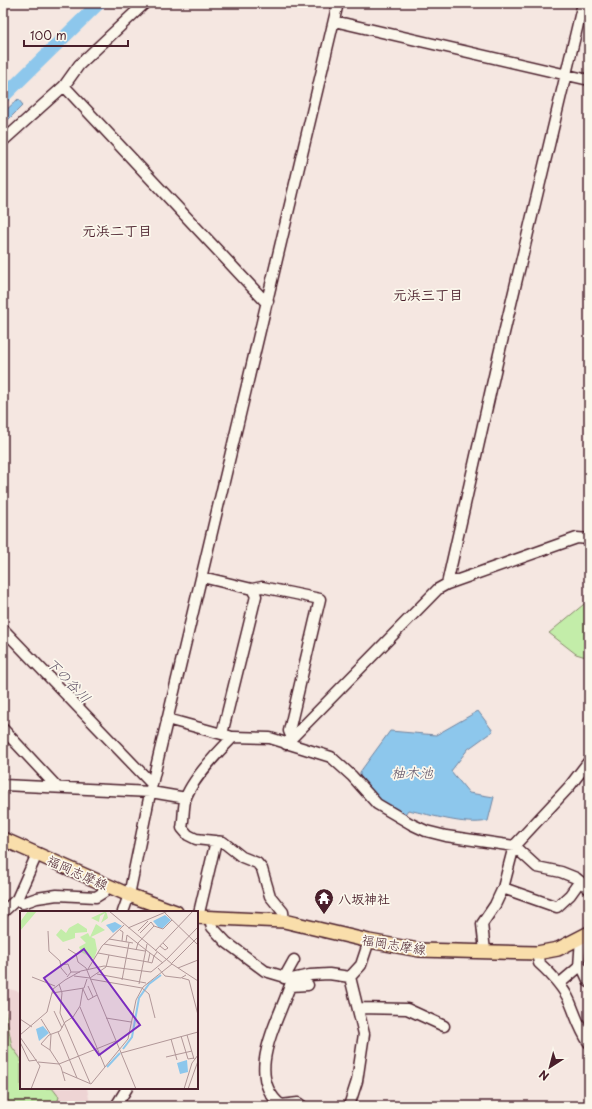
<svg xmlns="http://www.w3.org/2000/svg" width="592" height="1109" viewBox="0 0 592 1109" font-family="'Playpen Sans','Klee One',sans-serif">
	<rect width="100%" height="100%" fill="#f5e7e1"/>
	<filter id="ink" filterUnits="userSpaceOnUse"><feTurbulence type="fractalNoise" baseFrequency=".025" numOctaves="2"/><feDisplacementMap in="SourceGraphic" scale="8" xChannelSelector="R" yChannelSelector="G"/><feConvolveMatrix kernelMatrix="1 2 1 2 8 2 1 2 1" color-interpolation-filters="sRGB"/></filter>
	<g filter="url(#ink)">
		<path fill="#eed4d4" d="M3,957L10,980L9,989L21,992V1088H87L90,1103L76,1106H3Z"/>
		<path fill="#c3eda9" stroke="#86866a" d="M589,600V658L576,654L549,633Z
			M3,998L12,1047L21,1059V1088H52L59,1097L56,1106H3Z"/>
		<path fill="#8dc7ec" stroke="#72849f" d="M18,99L23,105L3,125V113Z
			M478,711L493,731L468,749L451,771L469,793L494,797L488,821C463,826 433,815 408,810L405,814L378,800L360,776V772L390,731L436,735Z"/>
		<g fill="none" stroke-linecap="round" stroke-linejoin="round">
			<path stroke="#8dc7ec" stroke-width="13" d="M3,97L99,3"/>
			<g stroke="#4a1f2b" stroke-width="13">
				<path id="minor" d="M334,21L589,80
					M64,86L264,300L268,301
					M3,141L64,86L79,65L145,3
					M202,577L252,589L262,587L320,599L289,731L292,738
					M447,584L499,354L583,3
					M3,629L152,784
					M167,719L229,736
					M3,729L57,787
					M222,734L256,596L252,589
					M286,744L438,589L447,584L577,538L589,539
					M3,785L151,792L186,798
					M503,888L557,907L570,895L580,881
					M17,899L23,903L37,898L57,895L96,897L104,892L107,885
					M3,912L17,899L37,854
					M123,912L129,895L152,784L338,3
					M198,917L216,841
					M210,919L212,927L226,942L265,971L292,979L310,975L329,974L350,977L361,965L369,941
					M284,921L283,912L270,896L262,869L257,863L242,857L223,842L196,839L188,835L182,828C184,818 183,806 186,797C193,779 219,751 233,737L270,738L331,757L352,776L377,804L411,824L426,831L446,836L514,846L537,867L561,872L576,878L589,889
					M485,951L482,924L495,905L503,888L514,846L569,787L589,761
					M537,953L539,963C551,974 563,986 570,1002C576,1016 580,1030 589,1043
					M579,967L583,969L589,982
					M284,978L294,960
					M292,979C282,1016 242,1074 281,1105L298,1103L302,1106
					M559,984L579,967L581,938
					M290,986L308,985
					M359,1008L407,1009L444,1026
					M116,1106L127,1088
					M349,1106L357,1081L364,1034L350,977"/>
			</g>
			<g stroke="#4a1f2b" stroke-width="16">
				<path id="major" d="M3,839L129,895L176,912
					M197,917L284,921L369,941L419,950L537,953L558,949L589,933"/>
			</g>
			<use href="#minor" stroke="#fbf7ec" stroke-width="10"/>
			<use href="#major" stroke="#f9deab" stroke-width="13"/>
		</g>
	</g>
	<defs>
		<g id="temple-pin" transform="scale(1)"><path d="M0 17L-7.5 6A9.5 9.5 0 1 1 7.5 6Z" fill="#4a1f2b" stroke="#fbf7ec"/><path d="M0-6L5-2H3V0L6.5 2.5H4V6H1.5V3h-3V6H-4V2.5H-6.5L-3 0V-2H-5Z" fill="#fff"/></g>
	</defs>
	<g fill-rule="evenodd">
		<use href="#temple-pin" x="324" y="898"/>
	</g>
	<g text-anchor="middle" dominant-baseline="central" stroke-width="3.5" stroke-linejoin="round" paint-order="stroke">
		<g font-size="13" fill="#4a1f2b" stroke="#fbf7ec">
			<text transform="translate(78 872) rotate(24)">福岡志摩線</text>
			<text transform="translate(394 944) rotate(9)">福岡志摩線</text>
		</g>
		<g font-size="13" font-weight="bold" fill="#4a1f2b" stroke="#fbf7ec" text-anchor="start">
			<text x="338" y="898">八坂神社</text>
		</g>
		<g font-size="14" font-weight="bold" fill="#4a1f2b" stroke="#fbf7ec">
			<text x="117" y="230">元浜二丁目</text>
			<text x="428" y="294">元浜三丁目</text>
		</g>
		<g font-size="14" font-style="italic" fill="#5e5165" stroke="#fbf7ec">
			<text transform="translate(69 680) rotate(46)">下の谷川</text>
			<text x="412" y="772">柚木池</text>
		</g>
	</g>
	<g transform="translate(20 911)">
		<rect width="178" height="178" fill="#f5e7e1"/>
		<path d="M8,0H17L0,20V11ZM84,1H86L87,3L88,7L81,12L85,2L80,5L79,11L71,7ZM58,12L67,18V21L55,22V27L43,31L36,24L41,18L46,22L49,17ZM76,13L85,19L71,26L75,28L77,39L74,48L61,41L59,36L66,32L60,26L68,22L70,26Z" fill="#c3eda9"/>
		<path d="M145,4L151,9L143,17H139L133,10ZM95,11L102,15L93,22L86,14ZM23,115L29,122L19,130L16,118ZM167,149L168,161L160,163L157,152Z" fill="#8dc7ec"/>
		<path fill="none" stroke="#8dc7ec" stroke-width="2" d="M103,138L112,126L119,87L129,73L141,64M87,156L100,142"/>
		<path fill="none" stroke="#b19798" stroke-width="1" d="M89,0L152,53L178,70M145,2L178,34M134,15L143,18L152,9M108,17L148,0M100,19L103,21L102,30M28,20L29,40L40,50L41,57L47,64M118,20L128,10M89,28L113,32M106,31L107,24L126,39L134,45L132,52L128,51L130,42M84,33L125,40M140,35L145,39L148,37L143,32M48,38L56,43L58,51L66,57L116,178M116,39L118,32L134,15L131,11L120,22M135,40L173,0M137,41L134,45L143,52M78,42L128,51M147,48L178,16M152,52L178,26M40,54L48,53L51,61M138,57L145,65L161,67L166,64M158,57L178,49M68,58L82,35L104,14M77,63L126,72M54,65L70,67L86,56L89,44M12,66L35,75M47,66L51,61H60M162,67L169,69L178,104M70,68L122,77L129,83L135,107M102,69L109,32M39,73L42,82L40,102L70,172M119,73L127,33M68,75L73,86M63,78L68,89L77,84M32,82L64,77L67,68M60,96L85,156M34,100L42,117M86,107L111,111M0,108L12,116M21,108L31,124L30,139M38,121L57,167M0,124L27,101L33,78L45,69L61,60L84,55L131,61L147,48M167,124L174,148M161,125L168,148L174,147M0,126L20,155L11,178M151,128L157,149M0,131L9,150L17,149M101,142L178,121M146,146L172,140M18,151L39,153L96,130M43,161L71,173L108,128L116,89L123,76L152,53M45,170L41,156L30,139L21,133L29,124L40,120L45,111L53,106L60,95L63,77M164,178L172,152L178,144M168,178L178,150"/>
		<path fill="#7b2cbf" fill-opacity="0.15" stroke="#7b2cbf" stroke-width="2" d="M64,38L120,114L79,144L24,67Z"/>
		<rect width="178" height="178" fill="none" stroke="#4a1f2b" stroke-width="2"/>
	</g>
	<rect width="592" height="1109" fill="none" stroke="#fbf7ec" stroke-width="16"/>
	<rect x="8" y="8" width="576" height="1093" fill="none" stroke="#4a1f2b" stroke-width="1.5" filter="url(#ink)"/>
	<g transform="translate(550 1067) rotate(216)" stroke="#fbf7ec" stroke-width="3" paint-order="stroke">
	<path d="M0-3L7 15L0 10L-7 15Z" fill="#4a1f2b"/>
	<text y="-6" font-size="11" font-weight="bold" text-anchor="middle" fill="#4a1f2b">N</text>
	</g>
	<path d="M24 40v6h104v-6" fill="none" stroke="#4a1f2b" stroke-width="2"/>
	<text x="30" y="40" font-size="12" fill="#4a1f2b" stroke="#fbf7ec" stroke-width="3" paint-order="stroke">100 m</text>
</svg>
